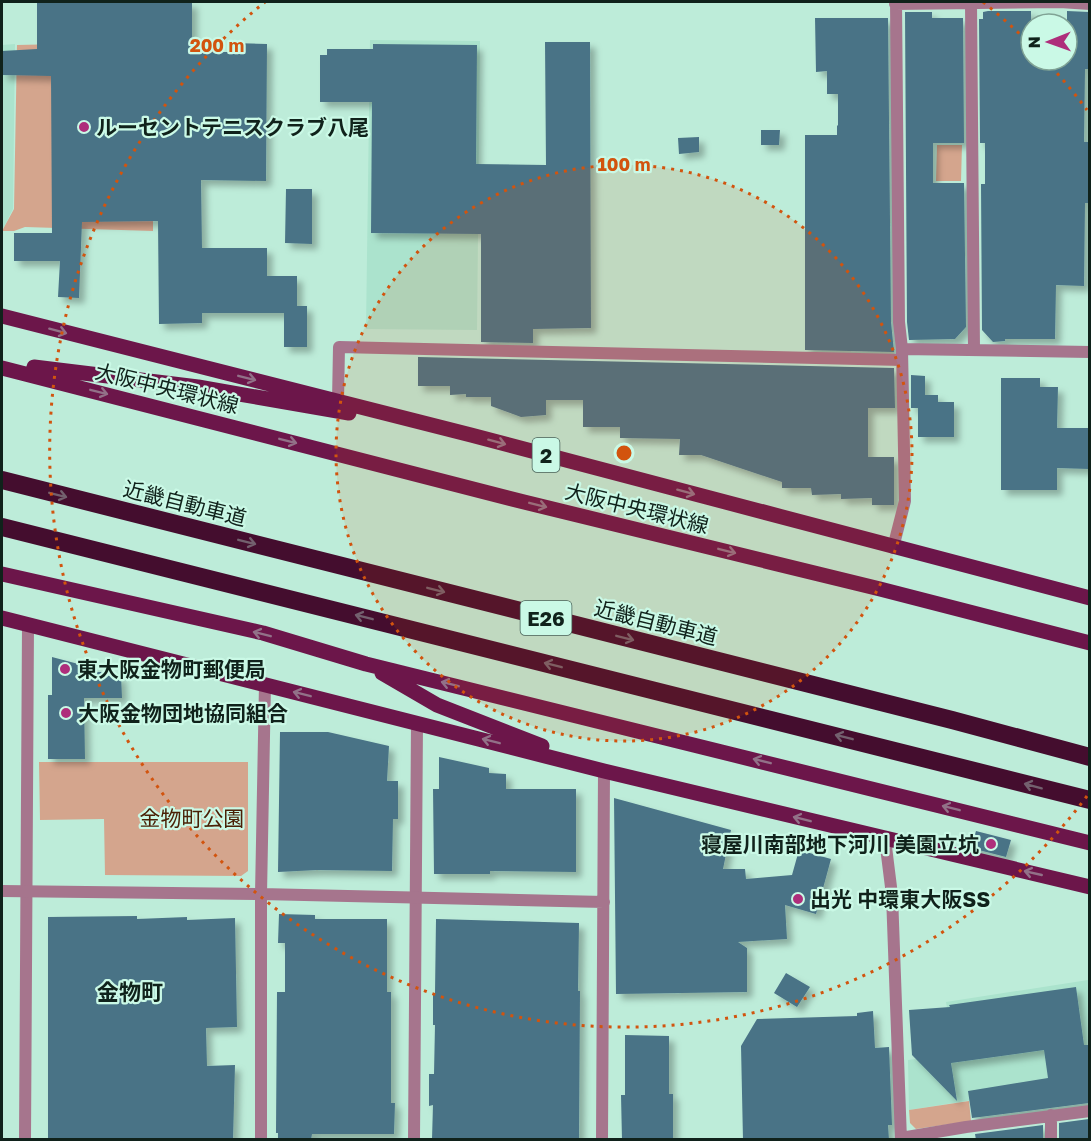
<svg xmlns="http://www.w3.org/2000/svg" width="1091" height="1141" viewBox="0 0 1091 1141" font-family="'Golos Text','Noto Sans JP',sans-serif">
	<defs>
		<filter id="shadow"><feDropShadow dx="5.5" dy="5.5" stdDeviation="3" flood-color="#0004"/></filter>
	</defs>
	<rect width="100%" height="100%" fill="#bdecd9"/>
	<path fill="#abe3cd" d="M370,40L480,41L477,330L366,329Z
		M15,44L13,209L2,231V242V45Z
		M1088,980L1087,1082L909,1110L908,1060L955,1054L946,1002Z"/>
	<path fill="#d4a58d" d="M153,42V231L25,227L14,231H2L14,209L17,45Z
		M937,145H962L961,181H936Z
		M39,762H248V871L241,876L105,875L104,819L40,820Z
		M969,1101L971,1121L916,1129L910,1123L909,1110Z"/>
	<path fill="#497386" filter="url(#shadow)" d="M37,2H192V49L200,48V52H231V43L267,44L266,181L201,180L202,248H267V276H297V306H307V347H284V313H202V323L159,324L158,221L82,222L79,298L58,297L60,261H14V233H52L51,76L2,75V51L37,49Z
		M988,11H1031V60H1067V11L1089,12V69H1085L1084,142H1089V203H1085L1084,286L1056,285L1055,339H1005V341L993,342L982,330L981,184H985V143H980L979,19H983V12Z
		M905,12H932V18H963L964,143H933V183H964L966,327L955,339L909,340L907,322Z
		M815,18H888L891,322L894,352L805,350V135H837V126L838,125V94H827V71L816,72Z
		M545,42H590L591,328L533,329V343L481,342V234L371,233L372,102H320V55H327V49H373V44L477,45L476,164L546,165Z
		M761,130H780L779,145H761Z
		M699,137V152L679,154L678,138Z
		M286,189H312V244L285,243Z
		M418,357L894,368L895,408H868V457H894V505H872V498L841,499V494L812,495L811,488H782V482L701,455H679L680,439L620,438V427H583V400H546V415L521,417L491,406V397H466V394L450,395V386H418Z
		M911,375L925,376V395H938V402H954V437H918V408H911Z
		M1001,378H1040V387H1058L1057,428H1089V469L1057,468V490H1001Z
		M52,657L97,669V672H106V676L121,675L122,698H84L85,759H48V695H52Z
		M280,732H328L389,746L387,781H398V819H393L392,871L317,870L278,872Z
		M439,757L489,768V773L506,774V789H576V872L490,871V874H434L433,789H439Z
		M614,798L731,830L723,869H745L746,879L792,875L799,850L831,859L816,914L785,905L787,939L738,942L747,948V992L616,994Z
		M976,831L1011,840L1006,857L971,848Z
		M279,914L315,915V919H387V992H391V1103H395L394,1134H312L311,1140H278V1133H276L277,992H285V943H278Z
		M137,916V919L187,917V920L235,918L237,1027L206,1028L207,1066L235,1065L233,1140H48V917Z
		M436,919L579,923L578,991H580L579,1140L432,1139L433,1105L429,1106V1074H434L435,1025H433V993H435Z
		M786,973L810,987L797,1007L774,993Z
		M1076,987L1084,1045H1089V1103L972,1118L968,1091L1048,1078L1044,1050L951,1063L957,1101L912,1055L909,1010L950,1007L949,1005Z
		M873,1011L875,1048L889,1047L892,1125H888L889,1140H743L741,1046L757,1019L857,1016V1013Z
		M625,1035L669,1036V1094H673V1140H622L621,1095H625Z
		M1089,1119V1140H1059V1123Z
		M1043,1125V1140H976L975,1134Z"/>
	<g fill="none" stroke-linecap="round" stroke-linejoin="round">
		<path stroke="#a6758d" stroke-width="12" d="M971,3L974,350
			M895,4L1060,2L1090,4
			M902,349L1090,352
			M338,401L339,347L902,360
			M893,548L905,501L902,349L899,322L896,2
			M885,839L892,895L901,1140
			M901,1138L966,1127L1090,1111
			M25,1140L28,625
			M414,1140L417,723
			M1051,1140V1115"/>
		<path stroke="#a6758d" stroke-width="12" d="M2,891L261,894L604,902
			M261,1140V894L265,684
			M602,1140L604,771"/>
		<path stroke="#6c164a" stroke-width="15" d="M2,316L471,435L1090,598
			M34,367L198,387L349,413
			M2,368L524,502L880,589L1090,643
			M2,574L263,633L366,664L1090,843
			M2,618L604,771L1090,887
			M382,673L437,705L542,746"/>
		<path stroke="#440d2e" stroke-width="18" d="M2,480L952,720L1090,757
			M2,527L1090,800"/>
	</g>
	<defs><path id="oneway-shaft" d="M-6 0H5M1.5-3L5.5 0L1.5 3" fill="none" stroke-width="1.6" stroke-linecap="round" stroke-linejoin="round" transform="scale(1.5)"/></defs>
	<g stroke="#927188">
		<use href="#oneway-shaft" transform="translate(58 331) rotate(15)"/>
		<use href="#oneway-shaft" transform="translate(247 378) rotate(14)"/>
		<use href="#oneway-shaft" transform="translate(99 392) rotate(14)"/>
		<use href="#oneway-shaft" transform="translate(288 441) rotate(14)"/>
		<use href="#oneway-shaft" transform="translate(497 442) rotate(15)"/>
		<use href="#oneway-shaft" transform="translate(686 492) rotate(15)"/>
		<use href="#oneway-shaft" transform="translate(538 505) rotate(14)"/>
		<use href="#oneway-shaft" transform="translate(727 551) rotate(14)"/>
		<use href="#oneway-shaft" transform="translate(262 634) rotate(-166)"/>
		<use href="#oneway-shaft" transform="translate(450 684) rotate(-166)"/>
		<use href="#oneway-shaft" transform="translate(302 694) rotate(-166)"/>
		<use href="#oneway-shaft" transform="translate(491 741) rotate(-166)"/>
		<use href="#oneway-shaft" transform="translate(762 761) rotate(-166)"/>
		<use href="#oneway-shaft" transform="translate(951 808) rotate(-166)"/>
		<use href="#oneway-shaft" transform="translate(802 819) rotate(-166)"/>
		<use href="#oneway-shaft" transform="translate(1033 873) rotate(-167)"/>
	</g>
	<g stroke="#73606e">
		<use href="#oneway-shaft" transform="translate(58 495) rotate(14)"/>
		<use href="#oneway-shaft" transform="translate(247 542) rotate(14)"/>
		<use href="#oneway-shaft" transform="translate(436 590) rotate(14)"/>
		<use href="#oneway-shaft" transform="translate(364 617) rotate(-166)"/>
		<use href="#oneway-shaft" transform="translate(625 638) rotate(14)"/>
		<use href="#oneway-shaft" transform="translate(553 665) rotate(-166)"/>
		<use href="#oneway-shaft" transform="translate(844 737) rotate(-166)"/>
		<use href="#oneway-shaft" transform="translate(1033 786) rotate(-165)"/>
	</g>
	<circle cx="624" cy="453" r="288" fill="#d2540e" fill-opacity=".12"/>
	<g fill="none" stroke="#d2540e" stroke-width="3" stroke-dasharray="3 6">
		<circle cx="624" cy="453" r="288"/>
		<path d="M1087 796A576 576 0 1 1 265 2M983 2A576 576 0 0 1 1028 42M1045 60A576 576 0 0 1 1087 110"/>
	</g>
	<g fill="#ae2e7b" stroke="#caf9e6" stroke-width="2">
		<circle cx="84" cy="127" r="6"/>
		<circle cx="65" cy="669" r="6"/>
		<circle cx="66" cy="713" r="6"/>
		<circle cx="991" cy="844" r="6"/>
		<circle cx="798" cy="899" r="6"/>
	</g>
	<g text-anchor="middle" dominant-baseline="central" stroke-width="4.5" stroke-linejoin="round" paint-order="stroke">
		<g fill="#caf9e6" stroke="#486258" stroke-width="1.5">
			<rect x="532.5" y="438" width="27" height="34" rx="4.5"/>
			<rect x="520.5" y="601" width="51" height="34" rx="4.5"/>
		</g>
		<g font-size="20" font-weight="bold" fill="#10221b">
			<text x="546" y="455">2</text>
			<text x="546" y="618">E26</text>
		</g>
		<g font-size="21" font-weight="bold" fill="#10221b" stroke="#caf9e6" text-anchor="start">
			<text x="96" y="127">ルーセントテニスクラブ八尾</text>
			<text x="77" y="669">東大阪金物町郵便局</text>
			<text x="78" y="713">大阪金物団地協同組合</text>
			<text x="979" y="844" text-anchor="end">寝屋川南部地下河川 美園立坑</text>
			<text x="810" y="899">出光 中環東大阪SS</text>
		</g>
		<g font-size="21" fill="#10221b" stroke="#caf9e6">
			<text transform="translate(167 388) rotate(14)">大阪中央環状線</text>
			<text transform="translate(185 503) rotate(14)">近畿自動車道</text>
			<text transform="translate(637 508) rotate(14)">大阪中央環状線</text>
			<text transform="translate(656 622) rotate(14)">近畿自動車道</text>
		</g>
		<g font-size="21" fill="#4a2006" stroke="#caf9e6">
			<text x="192" y="818">金物町公園</text>
		</g>
		<g font-size="22" font-weight="bold" fill="#10221b" stroke="#caf9e6">
			<text x="130" y="991">金物町</text>
		</g>
	</g>
	<circle cx="624" cy="453" r="9" fill="#d2540e" stroke="#caf9e6" stroke-width="3"/>
	<g font-size="18" text-anchor="middle" font-weight="bold" fill="#d2540e" stroke="#caf9e6" stroke-width="4.5" stroke-linejoin="round" paint-order="stroke">
		<text x="217" y="52">200 m</text>
		<text x="624" y="171">100 m</text>
	</g>
	<rect width="1091" height="1141" fill="none" stroke="#10221b" stroke-width="6"/>
	<g transform="translate(1049 42) rotate(269)"><circle r="28" fill="#caf9e6" stroke="#80a395" stroke-width="1.5"/>
	<path d="M0-4.5L10 22L0 15L-10 22Z" fill="#ae2e7b"/>
	<text y="-9" font-size="16" font-weight="bold" text-anchor="middle" fill="#10221b">N</text>
	</g>
</svg>
